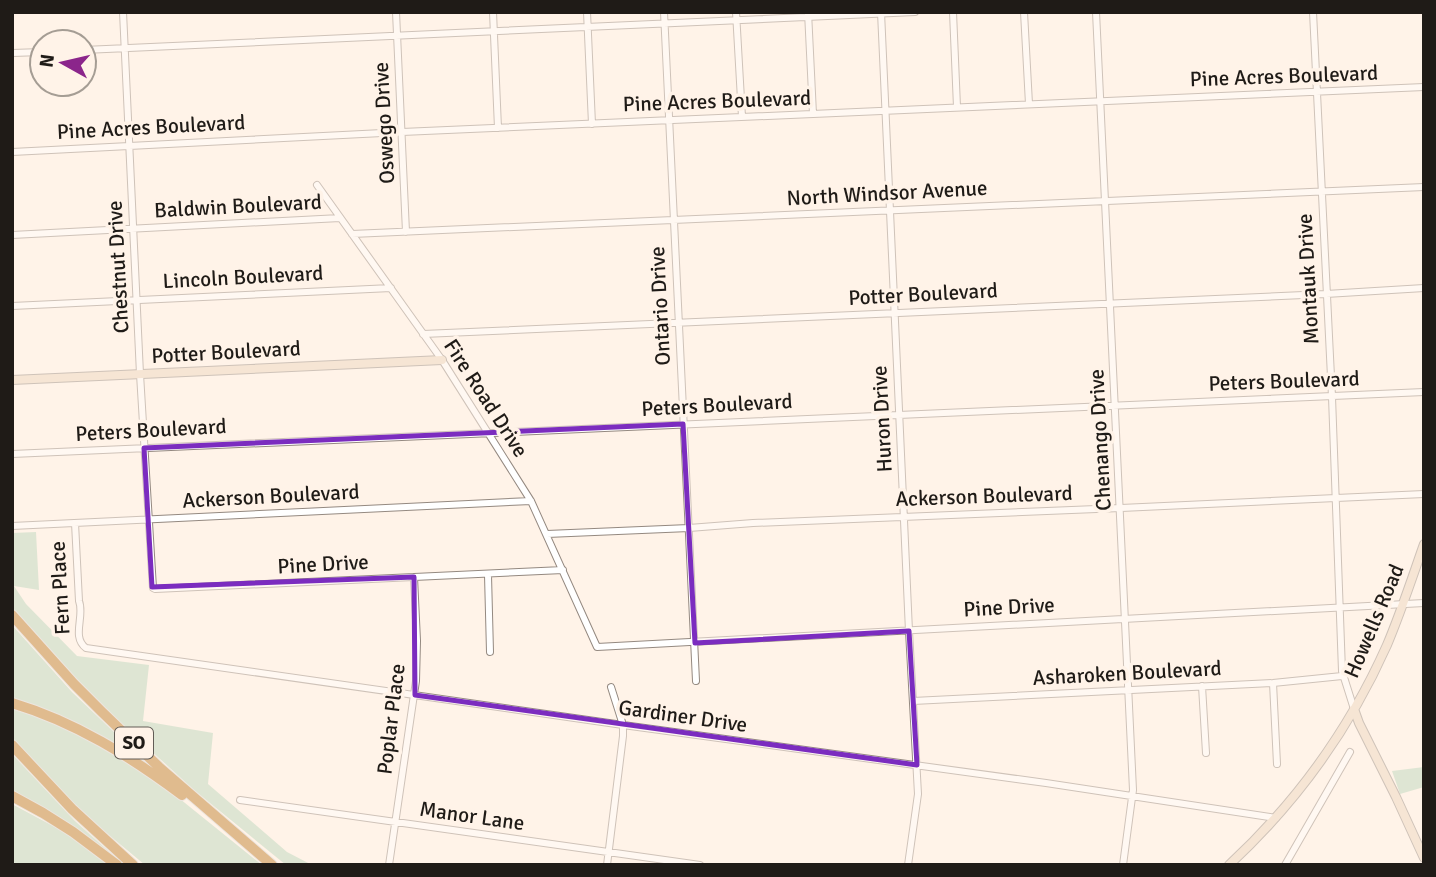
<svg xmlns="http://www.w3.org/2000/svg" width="1436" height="877" viewBox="0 0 1436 877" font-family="Signika,sans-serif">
	<rect width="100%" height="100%" fill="#fff3e8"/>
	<path fill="#b7d6bb" d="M36,532L39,590L14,586L26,604L77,656L149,665L143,721L213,733L208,784L287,852L312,865H286L194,790L113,716L63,665L12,608V533Z
		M12,625L72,692L138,755L60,717L12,697Z
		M12,706L37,715L92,740L154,778L262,865H145L86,816L36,767L12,737Z
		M12,754L75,821L114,856L113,857L12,793Z
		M1424,767V787L1400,794L1392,771Z
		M12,804L68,834L110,865H12Z"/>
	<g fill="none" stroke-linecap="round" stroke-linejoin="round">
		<g stroke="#948980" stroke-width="8">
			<path id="street" d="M123,12L140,374L153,588L155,589L563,570
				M396,12L406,232
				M493,12L498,128
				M587,12L592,124
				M664,12L696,681
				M736,12L742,117
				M808,12L813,114
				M881,12L909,631L918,794L908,865
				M953,12L957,107
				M1024,12L1029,104
				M1096,12L1133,790L1123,865
				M1313,12L1332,397L1342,671L1354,709
				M84,50L915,12
				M12,53L42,52
				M12,152L402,132L1424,87
				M317,185L442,360L531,501L597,647L1424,603
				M352,234L1424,187
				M12,235L340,218
				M12,306L391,288
				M423,334L1326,294L1424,288
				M12,454L1424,392
				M75,523L79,601C85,616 71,637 86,648L623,725L1046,783L1276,818
				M12,526L531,501
				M547,534L689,528L753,523L1121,508L1424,494
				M488,575L490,652
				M1273,683L1277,764
				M1202,686L1206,753
				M913,701L1273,683L1342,676
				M240,800L700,865
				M389,865L416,681L417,641L414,577
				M607,865L623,736V725L611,687
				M1285,865L1350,752"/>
		</g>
		<g stroke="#948980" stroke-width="10">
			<path id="secondary" d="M12,380L442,360
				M1354,709L1359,723L1396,797L1424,858
				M1229,865C1296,803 1350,728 1387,645C1401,612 1412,578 1424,544"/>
		</g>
		<g stroke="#d7d6d5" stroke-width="12">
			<path id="highway" d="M12,615L74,684L102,712L160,768L272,865
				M12,703C75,722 130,756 182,795
				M12,745L72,809L133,865
				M12,796L43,813L73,832L117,865"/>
		</g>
		<use href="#street" stroke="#fff" stroke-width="6"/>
		<use href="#secondary" stroke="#ebd6bd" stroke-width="8"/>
		<use href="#highway" stroke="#bb7823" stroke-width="10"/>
	</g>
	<path d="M0 0H1436V877H0ZM683,424L695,643L909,631L917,765L415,695L414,577L152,587L144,448Z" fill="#fff3e8" fill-opacity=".55" fill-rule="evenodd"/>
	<path fill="none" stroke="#7b2cbf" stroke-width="5" stroke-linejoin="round" d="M683,424L695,643L909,631L917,765L415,695L414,577L152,587L144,448Z"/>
	<g text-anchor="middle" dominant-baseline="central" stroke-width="7" stroke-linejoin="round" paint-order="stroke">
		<rect fill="#fff3e8" stroke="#625c56" stroke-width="2" x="115" y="727.5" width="38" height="31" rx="5"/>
		<g font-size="19" font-weight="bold" fill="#1f1b17">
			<text x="134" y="743">SO</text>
		</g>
		<g font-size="21" fill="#1f1b17" stroke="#fff3e8">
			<text transform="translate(1284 76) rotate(-2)">Pine Acres Boulevard</text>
			<text transform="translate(717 101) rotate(-2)">Pine Acres Boulevard</text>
			<text transform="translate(384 123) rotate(-93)">Oswego Drive</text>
			<text transform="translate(151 127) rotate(-3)">Pine Acres Boulevard</text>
			<text transform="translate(887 193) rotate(-3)">North Windsor Avenue</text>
			<text transform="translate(238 206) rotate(-3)">Baldwin Boulevard</text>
			<text transform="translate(118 267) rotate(-93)">Chestnut Drive</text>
			<text transform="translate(243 277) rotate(-3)">Lincoln Boulevard</text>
			<text transform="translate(1308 279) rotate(-93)">Montauk Drive</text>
			<text transform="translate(923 294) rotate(-3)">Potter Boulevard</text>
			<text transform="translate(660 306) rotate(-93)">Ontario Drive</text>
			<text transform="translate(226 352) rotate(-3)">Potter Boulevard</text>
			<text transform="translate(1284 381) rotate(-2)">Peters Boulevard</text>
			<text transform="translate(486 398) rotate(57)">Fire Road Drive</text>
			<text transform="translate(717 405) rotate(-3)">Peters Boulevard</text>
			<text transform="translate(882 419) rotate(-93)">Huron Drive</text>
			<text transform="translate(151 430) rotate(-3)">Peters Boulevard</text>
			<text transform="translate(1100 440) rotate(-93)">Chenango Drive</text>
			<text transform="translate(271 496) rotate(-3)">Ackerson Boulevard</text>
			<text transform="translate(984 496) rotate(-2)">Ackerson Boulevard</text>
			<text transform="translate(323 564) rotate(-3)">Pine Drive</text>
			<text transform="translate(60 588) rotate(-93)">Fern Place</text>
			<text transform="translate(1009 607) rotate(-3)">Pine Drive</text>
			<text transform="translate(1374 621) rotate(-67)">Howells Road</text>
			<text transform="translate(1127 673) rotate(-3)">Asharoken Boulevard</text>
			<text transform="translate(683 716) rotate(8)">Gardiner Drive</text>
			<text transform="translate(391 719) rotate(-83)">Poplar Place</text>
			<text transform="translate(472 816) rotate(8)">Manor Lane</text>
		</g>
	</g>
	<rect width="1436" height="877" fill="none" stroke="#1f1b17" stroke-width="28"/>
	<g transform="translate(63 63) rotate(278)"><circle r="33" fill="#fff3e8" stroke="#a59d94" stroke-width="2"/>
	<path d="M0-5L12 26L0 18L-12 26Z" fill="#8b258b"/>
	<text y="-10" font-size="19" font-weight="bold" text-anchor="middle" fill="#1f1b17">N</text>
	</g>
</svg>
